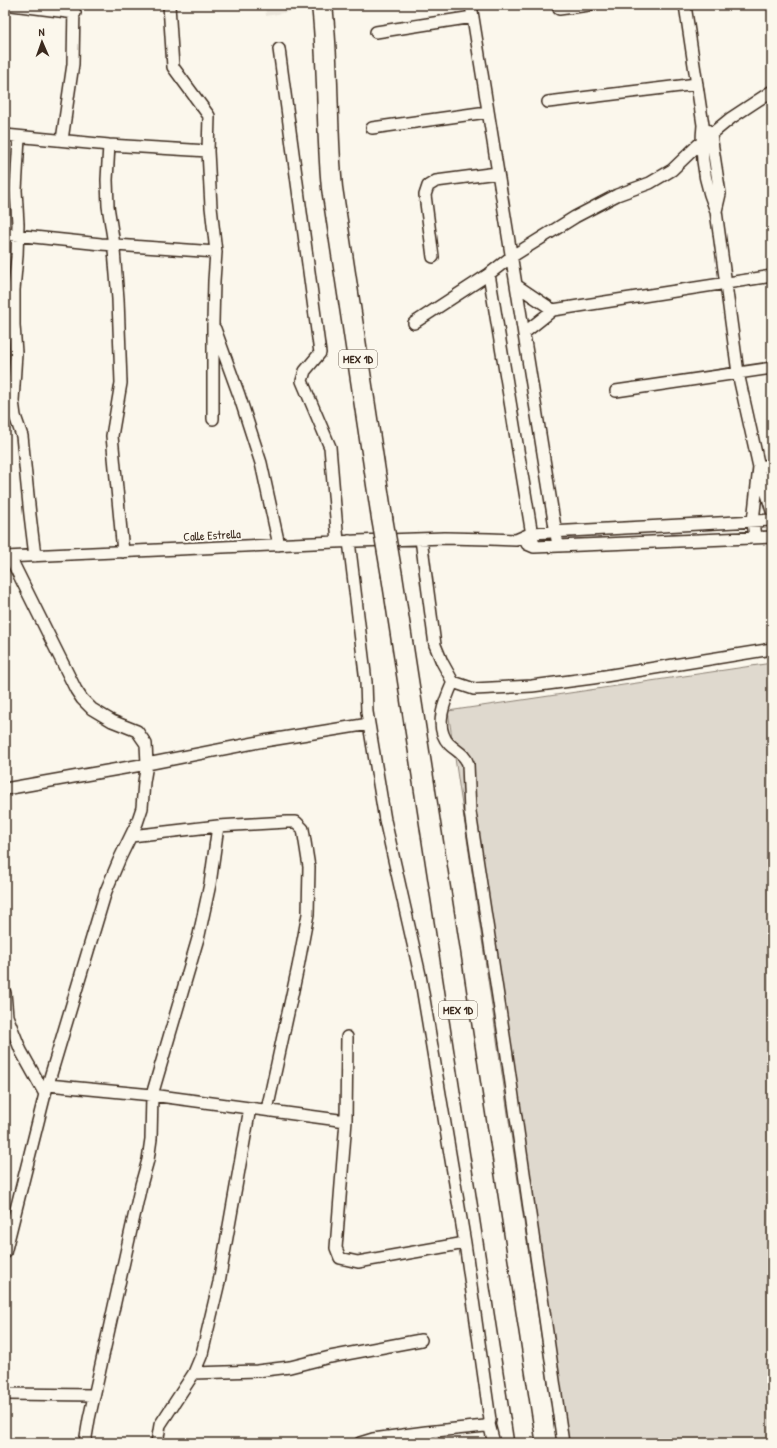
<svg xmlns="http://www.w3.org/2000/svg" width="777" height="1448" viewBox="0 0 777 1448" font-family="'Patrick Hand',sans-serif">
	<rect width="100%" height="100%" fill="#fbf7ec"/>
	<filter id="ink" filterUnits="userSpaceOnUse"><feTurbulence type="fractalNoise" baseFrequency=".025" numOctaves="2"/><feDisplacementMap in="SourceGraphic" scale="8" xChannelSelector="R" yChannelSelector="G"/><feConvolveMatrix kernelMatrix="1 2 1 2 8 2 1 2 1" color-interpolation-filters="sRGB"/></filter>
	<g filter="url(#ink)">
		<path fill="#ede8dd" d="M265,5H300V10L266,16Z"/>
		<path fill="#dfd9ce" stroke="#8d8276" d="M772,663V1443H557L448,711Z"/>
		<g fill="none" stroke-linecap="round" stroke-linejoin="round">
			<g stroke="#3b2a1e" stroke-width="14">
				<path id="minor" d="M12,5L75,13
					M169,5L173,67L209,116L208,151
					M471,5L558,546
					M685,5L703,125C700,154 705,185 716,211L738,373L759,467L753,521L755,538
					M559,9L589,5
					M376,32L473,17
					M279,49L320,353L305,371L302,381L330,447L338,542
					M548,102L697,84
					M372,128L487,112
					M707,130L711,135L720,194L716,211
					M5,135L109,145L208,151L211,207L216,252L214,281L213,322V419
					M19,138L16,190L18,224L17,256L14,290V325L16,353L13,401L15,416L22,436L30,515L35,556
					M62,140L73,64L74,5
					M109,145L107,180L108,206L113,238L118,299L121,383L112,436L123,552
					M5,234L101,244L216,252
					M433,257L425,195L428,186L436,181L497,173
					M489,274L534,547
					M516,285L553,310
					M414,323L489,274L511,257L575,217L617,195L650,183L672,170L698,145L731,118L772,91
					M215,329L239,395L261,463L279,545
					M524,333L553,310L772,276
					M616,391L772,368
					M772,465L759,467L772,511
					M421,539L435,645L442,662L453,682L474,689L532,686L593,678L772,649
					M349,541L366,682L367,712L385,820L420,975L465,1243L490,1420L489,1424L485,1426L426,1432
					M527,544L534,547L772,537
					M5,557L357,541L445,538L490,539L516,540L532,533L772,520
					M453,682C445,700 433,727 449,744C456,751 465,754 468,764L470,812L508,1062L563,1443
					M5,789L147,764L264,741L369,724
					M131,836L218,826L287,822H296L303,829L309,867L308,914L298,967L267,1110
					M5,993L7,1016L21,1051L45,1094
					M347,1037L346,1121L336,1248L340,1258L358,1262L465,1243
					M48,1085L152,1095L346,1121
					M5,1253L45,1094L106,891L120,858L137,823L142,808L144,782L147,764L146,744L137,731L112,721L92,709L82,699L76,690L10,557
					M194,1373L257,1371L290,1367L330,1357L421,1340
					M5,1394L94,1395
					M489,1424L494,1443
					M85,1443L89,1419L141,1185L148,1160L151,1139L152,1095L199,935L210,884L218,826
					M157,1443L160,1425L194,1373L202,1354L219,1282L250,1108
					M360,1443L373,1439L426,1432L427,1443"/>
			</g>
			<g stroke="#3b2a1e" stroke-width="23">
				<path id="motorway" d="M322,5C329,66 326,127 332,188L382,518
					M392,576L525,1443"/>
			</g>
			<use href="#minor" stroke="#fbf7ec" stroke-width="11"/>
			<use href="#motorway" stroke="#fbf7ec" stroke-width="20"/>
			<g stroke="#3b2a1e" stroke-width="23" stroke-linecap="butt">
				<path id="motorway-bridge" d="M382,518L392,576"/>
			</g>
			<use href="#motorway-bridge" stroke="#fbf7ec" stroke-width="20"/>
		</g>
	</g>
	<g text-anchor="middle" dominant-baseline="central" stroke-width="3.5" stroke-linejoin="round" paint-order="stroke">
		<g fill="#fbf7ec" stroke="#75685c" stroke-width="1">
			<rect x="339" y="350" width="38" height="18" rx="3"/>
			<rect x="439" y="1001" width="38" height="18" rx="3"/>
		</g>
		<g font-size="11" font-weight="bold" fill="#3b2a1e">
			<text x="358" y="359">MEX 1D</text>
			<text x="458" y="1010">MEX 1D</text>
		</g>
		<g font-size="12" fill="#3b2a1e" stroke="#fbf7ec">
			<text transform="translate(212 535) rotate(-3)">Calle Estrella</text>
		</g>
	</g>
	<rect width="777" height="1448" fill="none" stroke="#fbf7ec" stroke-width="20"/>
	<rect x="10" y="10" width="757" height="1428" fill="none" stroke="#3b2a1e" stroke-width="1.5" filter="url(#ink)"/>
	<g transform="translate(42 42) rotate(358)" stroke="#fbf7ec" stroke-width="3" paint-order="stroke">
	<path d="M0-3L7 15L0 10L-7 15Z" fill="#3b2a1e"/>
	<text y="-6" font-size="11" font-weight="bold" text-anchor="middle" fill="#3b2a1e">N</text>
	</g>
</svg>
